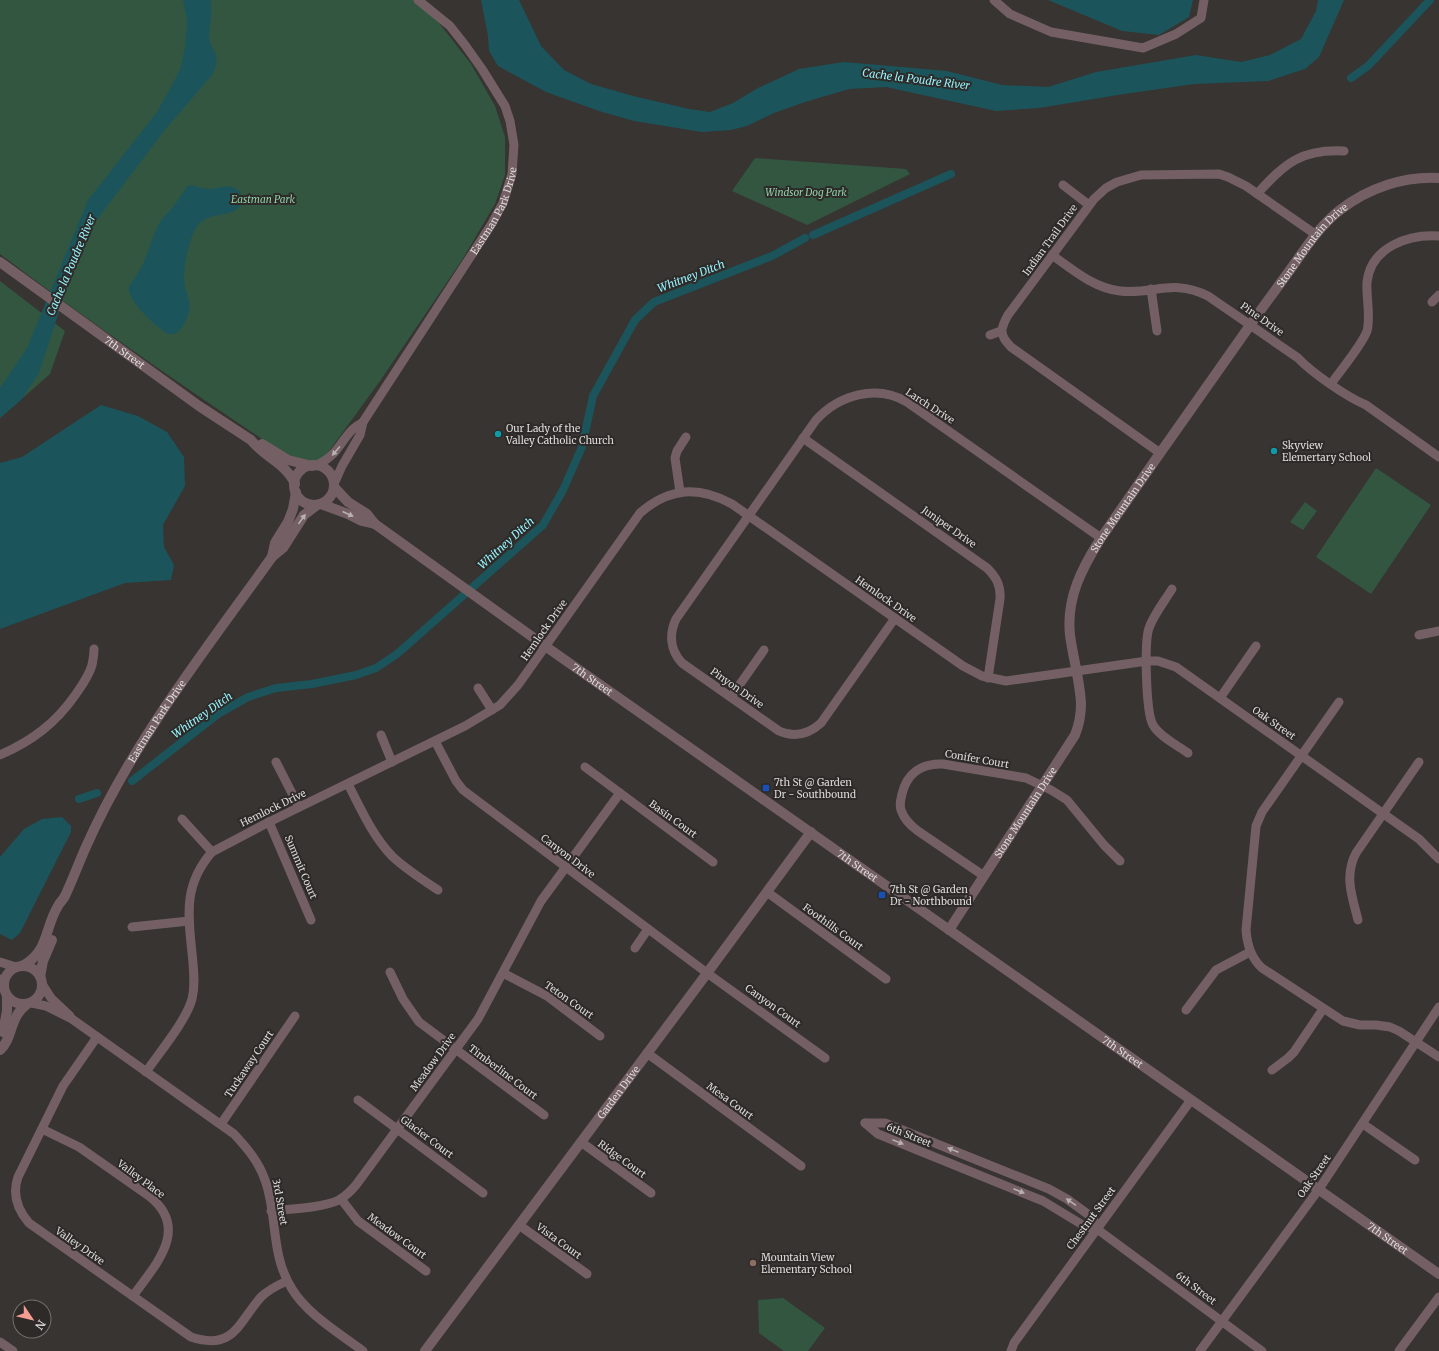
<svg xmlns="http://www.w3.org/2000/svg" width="1439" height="1351" viewBox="0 0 1439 1351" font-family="Merriweather,serif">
	<rect width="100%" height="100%" fill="#373432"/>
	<path fill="#335641" d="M0,0H414L439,23L471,64L495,106L505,137V175L495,204L462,260L380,381L316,469L308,470C204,400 100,330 0,254Z
		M755,158L906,169L910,174L807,225L732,191Z
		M0,281L65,331L50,374L0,418Z
		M1376,468L1431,505L1371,594L1316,557Z
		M1305,502L1317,511L1303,530L1290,522Z
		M783,1298L825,1328L808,1351H784L759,1333L758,1300Z"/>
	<path fill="#1b555b" d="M183,0H211C211,6 212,13 211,19C210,25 209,31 209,36C211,55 223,52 212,75L164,131L83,238L39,373L21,400L0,418V388L27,348L88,200L157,112L180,70L185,47L187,22Z
		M481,0H519L541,46L564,70L591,84L633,96L689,109L710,112L733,103L758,88L799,69L844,62L947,71L1002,85L1048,87L1096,72L1196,55L1241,62L1270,55L1301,39L1316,11L1318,0H1344L1319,57L1305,69L1268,81L1194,84L1124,94L1039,108L996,111L886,87L849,89L805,102L774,113L747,126L731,130L702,132L634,121L599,111L546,92L498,66L489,51L488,36Z
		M1048,0H1193L1189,17L1159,35L1122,31Z
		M190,185C196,186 203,189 209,189C222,189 228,182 240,192C248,216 222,212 208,218C199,221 194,230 191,239C187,251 184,265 184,278C184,296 195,300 186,320C184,326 180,330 175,334H168C156,327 127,301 129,287L143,264L157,227L161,220L173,207L187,187Z
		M101,405L138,416L167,432L184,457L185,486L163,525L164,547L174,565L171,580L125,583L0,629V463L22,457Z
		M62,817L71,826V832L20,933L12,940L0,934V857L24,829L42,819Z"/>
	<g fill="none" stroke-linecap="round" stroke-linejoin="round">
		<path stroke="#1b555b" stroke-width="8" d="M1351,78L1368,66L1430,0
			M813,235L951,174
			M132,781L218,714L248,697L276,688L312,684L356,675L376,668L397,654L543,525L563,490L582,447L593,396L635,320L654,302L772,256L805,238
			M79,799L97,793"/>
		<g stroke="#746064" stroke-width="9">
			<path d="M994,0L1010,14L1051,32L1143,48L1176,34L1201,18L1204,0"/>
			<path d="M1063,185L1089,205"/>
			<path d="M1257,194C1285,163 1301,149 1344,151"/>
			<path d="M1052,255C1073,270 1094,288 1120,291C1154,295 1172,278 1208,296L1298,358C1312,373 1347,397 1366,405L1439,457"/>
			<path d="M1151,289L1157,331"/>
			<path d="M1432,302L1439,295"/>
			<path d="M990,335L1001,331"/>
			<path d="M1331,384C1340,371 1362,345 1367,331C1371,316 1366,298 1367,282C1371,247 1408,234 1439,236"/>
			<path d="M803,438L987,568C996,577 1001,585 1000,599L988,678"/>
			<path d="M1160,453L1011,347C999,335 1000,329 1008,315L1094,199L1106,188L1117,182L1141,175L1219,174L1228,177L1246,186L1315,234"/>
			<path id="s1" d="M315,466C338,455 337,446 352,430C355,427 359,425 363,422L491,225L503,203L512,174L514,145L510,121L505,106L482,69L465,45L450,26L418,0"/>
			<path d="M334,484L342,466L360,435L363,422"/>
			<path d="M680,492L675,458L677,451L686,437"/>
			<path d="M1172,589C1164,602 1154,614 1149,628C1144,643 1146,713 1153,725C1160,737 1177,745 1188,753"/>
			<path d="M895,618L821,723C809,734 795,738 779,731L682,663C670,650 669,634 676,619L816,420C839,395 876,384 907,402L1101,538"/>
			<path d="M1419,635L1439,631"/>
			<path d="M478,688L492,710"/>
			<path d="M731,697L764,650"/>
			<path d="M1220,698L1256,646"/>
			<path d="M1339,702L1262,812L1256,826L1246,930C1247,944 1251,958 1262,968L1343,1021L1360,1025H1376L1390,1027L1399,1031L1439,1057"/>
			<path d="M381,735L392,762"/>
			<path d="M435,741L456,781L463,790L707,973L825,1058"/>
			<path d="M0,755C32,741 56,723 76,694C82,685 89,676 92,665C93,660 94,654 94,649"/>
			<path d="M276,762L299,807"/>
			<path d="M585,767L713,862"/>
			<path d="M348,784C361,809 373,837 393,857C407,870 423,880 438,890"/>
			<path d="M182,819L212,852"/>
			<path d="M269,822L311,920"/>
			<path d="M984,876L918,831C911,826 904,819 901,810C899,804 901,799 902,794C907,773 922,763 943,764L1026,778L1051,790L1067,800L1104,845L1120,861"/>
			<path d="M767,892L886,979"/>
			<path d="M1358,920C1352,896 1344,876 1356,853L1419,762"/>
			<path d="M132,927L189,921"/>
			<path d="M635,948L648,929"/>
			<path d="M0,962L16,967"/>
			<path d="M390,972L403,999L419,1022L544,1115"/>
			<path d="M503,973L547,996L600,1036"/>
			<path d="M0,979L4,987"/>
			<path d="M42,984L51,998L70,1016"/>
			<path d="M32,1003L46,1006L72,1019L234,1134C247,1148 259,1162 265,1180C278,1216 270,1254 292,1289C307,1314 339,1333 363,1351"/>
			<path d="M1186,1010L1216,970L1250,952"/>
			<path d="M97,1037L63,1086L18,1177C12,1194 17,1209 29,1223L191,1337C234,1351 238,1323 261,1297C268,1290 278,1285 287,1281"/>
			<path d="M647,1053L801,1166"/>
			<path d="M1272,1070L1288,1058L1294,1052L1323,1009"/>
			<path d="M146,1072C159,1053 186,1021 192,999C195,987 194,975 193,963C189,920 181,887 212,852L269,822L465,726L500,705L518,685L640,513C670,487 699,486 732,504L963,666L982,676L1006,681L1147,661H1158L1176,667L1419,839L1439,859"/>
			<path d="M358,1100L483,1193"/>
			<path d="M865,1123L878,1134L1043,1201L1086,1227L1097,1229L1262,1351"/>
			<path d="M865,1123H885L1049,1189L1067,1199L1093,1218L1097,1229"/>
			<path d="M221,1124L295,1016"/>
			<path d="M1363,1124L1415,1160"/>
			<path d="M42,1129L79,1147L149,1196C191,1229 155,1265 133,1296"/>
			<path d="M581,1142L651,1193"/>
			<path d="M341,1199L358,1221L426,1271"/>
			<path d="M271,1211C290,1209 322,1208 339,1200C346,1196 351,1191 356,1185L478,1019L541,901L620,793"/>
			<path d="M519,1225L587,1274"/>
			<path d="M0,1342L13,1351"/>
			<path d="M1011,1351L1014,1343L1191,1100"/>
			<path d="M1200,1351L1319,1189L1439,1007"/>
			<path d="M1399,1351L1439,1297"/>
		</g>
		<g stroke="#746064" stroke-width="10">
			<path id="s2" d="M0,262L199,406L251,440C264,457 286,463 295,484"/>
			<path d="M262,444L288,460L312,466"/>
			<circle cx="314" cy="485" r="20"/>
			<path id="s3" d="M334,487L348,502L367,514L375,524L545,646L1439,1274"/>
			<path d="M321,504L348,514L362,521L375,524"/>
			<path d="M272,557L275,543L288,522L293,509L296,492"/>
			<path id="s4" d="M949,930L1075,735C1079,725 1081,715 1081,704C1080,681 1073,658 1070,635C1066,598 1082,568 1101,538C1153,463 1205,389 1258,314C1270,297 1283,280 1295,263C1308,244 1322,224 1340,210C1368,188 1404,176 1439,178"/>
			<circle cx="23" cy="985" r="19"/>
			<path id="s5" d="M22,966C49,952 44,929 58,906C60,902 63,900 65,896C72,881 78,865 85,849C132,742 205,651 272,557L283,548L304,515L317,505"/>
			<path d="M40,977L43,961L52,940"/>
			<path d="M3,1032L7,1011V997"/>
			<path d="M0,1050C14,1037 8,1019 27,1004"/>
			<path id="s6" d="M425,1351L702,980L811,832"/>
		</g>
	</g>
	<defs><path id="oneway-solid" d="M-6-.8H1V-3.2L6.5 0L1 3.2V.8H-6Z"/></defs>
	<g fill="#b8b0b1">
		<use href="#oneway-solid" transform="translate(336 451) rotate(131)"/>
		<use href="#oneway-solid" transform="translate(348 514) rotate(25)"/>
		<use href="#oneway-solid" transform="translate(302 519) rotate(-54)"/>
		<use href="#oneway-solid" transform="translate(898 1142) rotate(22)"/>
		<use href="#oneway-solid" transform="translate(953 1150) rotate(-158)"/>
		<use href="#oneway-solid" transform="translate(1019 1191) rotate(23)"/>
		<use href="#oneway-solid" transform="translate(1071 1202) rotate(-145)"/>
	</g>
	<g fill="#0f9aa8" stroke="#2d2a28" stroke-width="1.5">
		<circle cx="498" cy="434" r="4"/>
		<circle cx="1274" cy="451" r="4"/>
	</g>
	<g fill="#1a4fb4" stroke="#2d2a28" stroke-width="1.5">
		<rect x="762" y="784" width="8" height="8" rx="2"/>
		<rect x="878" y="891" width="8" height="8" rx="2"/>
	</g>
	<circle fill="#8d6e63" stroke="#2d2a28" stroke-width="1.5" cx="753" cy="1263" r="4"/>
	<g text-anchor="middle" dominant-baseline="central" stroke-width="4" stroke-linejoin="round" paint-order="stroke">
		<g font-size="10" font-style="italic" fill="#8ed0a7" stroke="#2d2a28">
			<text x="806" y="192">Windsor Dog Park</text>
			<text x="263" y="199">Eastman Park</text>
		</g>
		<g font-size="10" fill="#dddbda" stroke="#2d2a28">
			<text stroke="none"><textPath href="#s1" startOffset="315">Eastman Park Drive</textPath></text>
			<text transform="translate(1050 240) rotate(-54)">Indian Trail Drive</text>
			<text stroke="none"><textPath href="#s4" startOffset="799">Stone Mountain Drive</textPath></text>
			<text transform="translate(1262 319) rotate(35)">Pine Drive</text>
			<text stroke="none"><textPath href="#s2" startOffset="154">7th Street</textPath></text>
			<text transform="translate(930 406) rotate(33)">Larch Drive</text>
			<text stroke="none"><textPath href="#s4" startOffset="475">Stone Mountain Drive</textPath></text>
			<text transform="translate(949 527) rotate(35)">Juniper Drive</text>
			<text transform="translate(886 599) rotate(35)">Hemlock Drive</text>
			<text transform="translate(544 630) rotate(-55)">Hemlock Drive</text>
			<text stroke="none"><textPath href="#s3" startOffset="323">7th Street</textPath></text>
			<text transform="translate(737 688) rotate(35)">Pinyon Drive</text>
			<text stroke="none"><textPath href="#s5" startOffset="282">Eastman Park Drive</textPath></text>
			<text transform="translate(1274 723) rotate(35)">Oak Street</text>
			<text transform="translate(977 759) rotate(10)">Conifer Court</text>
			<text transform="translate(273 808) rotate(-26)">Hemlock Drive</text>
			<text stroke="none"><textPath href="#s4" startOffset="140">Stone Mountain Drive</textPath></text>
			<text transform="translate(673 819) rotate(36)">Basin Court</text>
			<text transform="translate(568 856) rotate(37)">Canyon Drive</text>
			<text stroke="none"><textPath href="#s3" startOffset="647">7th Street</textPath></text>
			<text transform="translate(301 867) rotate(67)">Summit Court</text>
			<text transform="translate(833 927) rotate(36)">Foothills Court</text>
			<text transform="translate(569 1000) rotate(35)">Teton Court</text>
			<text transform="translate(773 1006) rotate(36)">Canyon Court</text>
			<text stroke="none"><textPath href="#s3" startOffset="971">7th Street</textPath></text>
			<text transform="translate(433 1062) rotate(-54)">Meadow Drive</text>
			<text transform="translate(249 1064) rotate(-56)">Tuckaway Court</text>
			<text transform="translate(503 1072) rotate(37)">Timberline Court</text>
			<text stroke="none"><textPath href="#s6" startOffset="323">Garden Drive</textPath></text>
			<text transform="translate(730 1101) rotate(36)">Mesa Court</text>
			<text transform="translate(909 1135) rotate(22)">6th Street</text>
			<text transform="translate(427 1137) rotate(37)">Glacier Court</text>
			<text transform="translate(622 1159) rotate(36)">Ridge Court</text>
			<text transform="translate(1314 1176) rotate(-55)">Oak Street</text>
			<text transform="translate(141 1179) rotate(37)">Valley Place</text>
			<text transform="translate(280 1202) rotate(80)">3rd Street</text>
			<text transform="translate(1091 1218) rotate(-54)">Chestnut Street</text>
			<text transform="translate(397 1236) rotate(36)">Meadow Court</text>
			<text stroke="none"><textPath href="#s3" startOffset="1295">7th Street</textPath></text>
			<text transform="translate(559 1241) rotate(36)">Vista Court</text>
			<text transform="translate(80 1246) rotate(35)">Valley Drive</text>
			<text transform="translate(1196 1288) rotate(37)">6th Street</text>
		</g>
		<g font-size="10" fill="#dddbda" stroke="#2d2a28" text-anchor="start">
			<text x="506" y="428">Our Lady of the<tspan x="506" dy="12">Valley Catholic Church</tspan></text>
			<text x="1282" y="445">Skyview<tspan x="1282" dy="12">Elemertary School</tspan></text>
			<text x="774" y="782">7th St @ Garden<tspan x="774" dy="12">Dr - Southbound</tspan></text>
			<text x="890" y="889">7th St @ Garden<tspan x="890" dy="12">Dr - Northbound</tspan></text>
			<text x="761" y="1257">Mountain View<tspan x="761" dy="12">Elementary School</tspan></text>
		</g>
		<g font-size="11" font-style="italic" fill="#96f3fd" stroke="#2d2a28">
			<text transform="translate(916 79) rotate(7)">Cache la Poudre River</text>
			<text transform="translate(71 265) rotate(-67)">Cache la Poudre River</text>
			<text transform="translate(691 276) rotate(-21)">Whitney Ditch</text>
			<text transform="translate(506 543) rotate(-42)">Whitney Ditch</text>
			<text transform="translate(202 715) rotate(-35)">Whitney Ditch</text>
		</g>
	</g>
	<g transform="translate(32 1319) rotate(125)"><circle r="19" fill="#2d2a28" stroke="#73716f"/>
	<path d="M0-3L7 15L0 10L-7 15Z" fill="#f59c93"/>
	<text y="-6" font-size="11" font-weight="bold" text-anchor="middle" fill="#dddbda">N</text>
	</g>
</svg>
